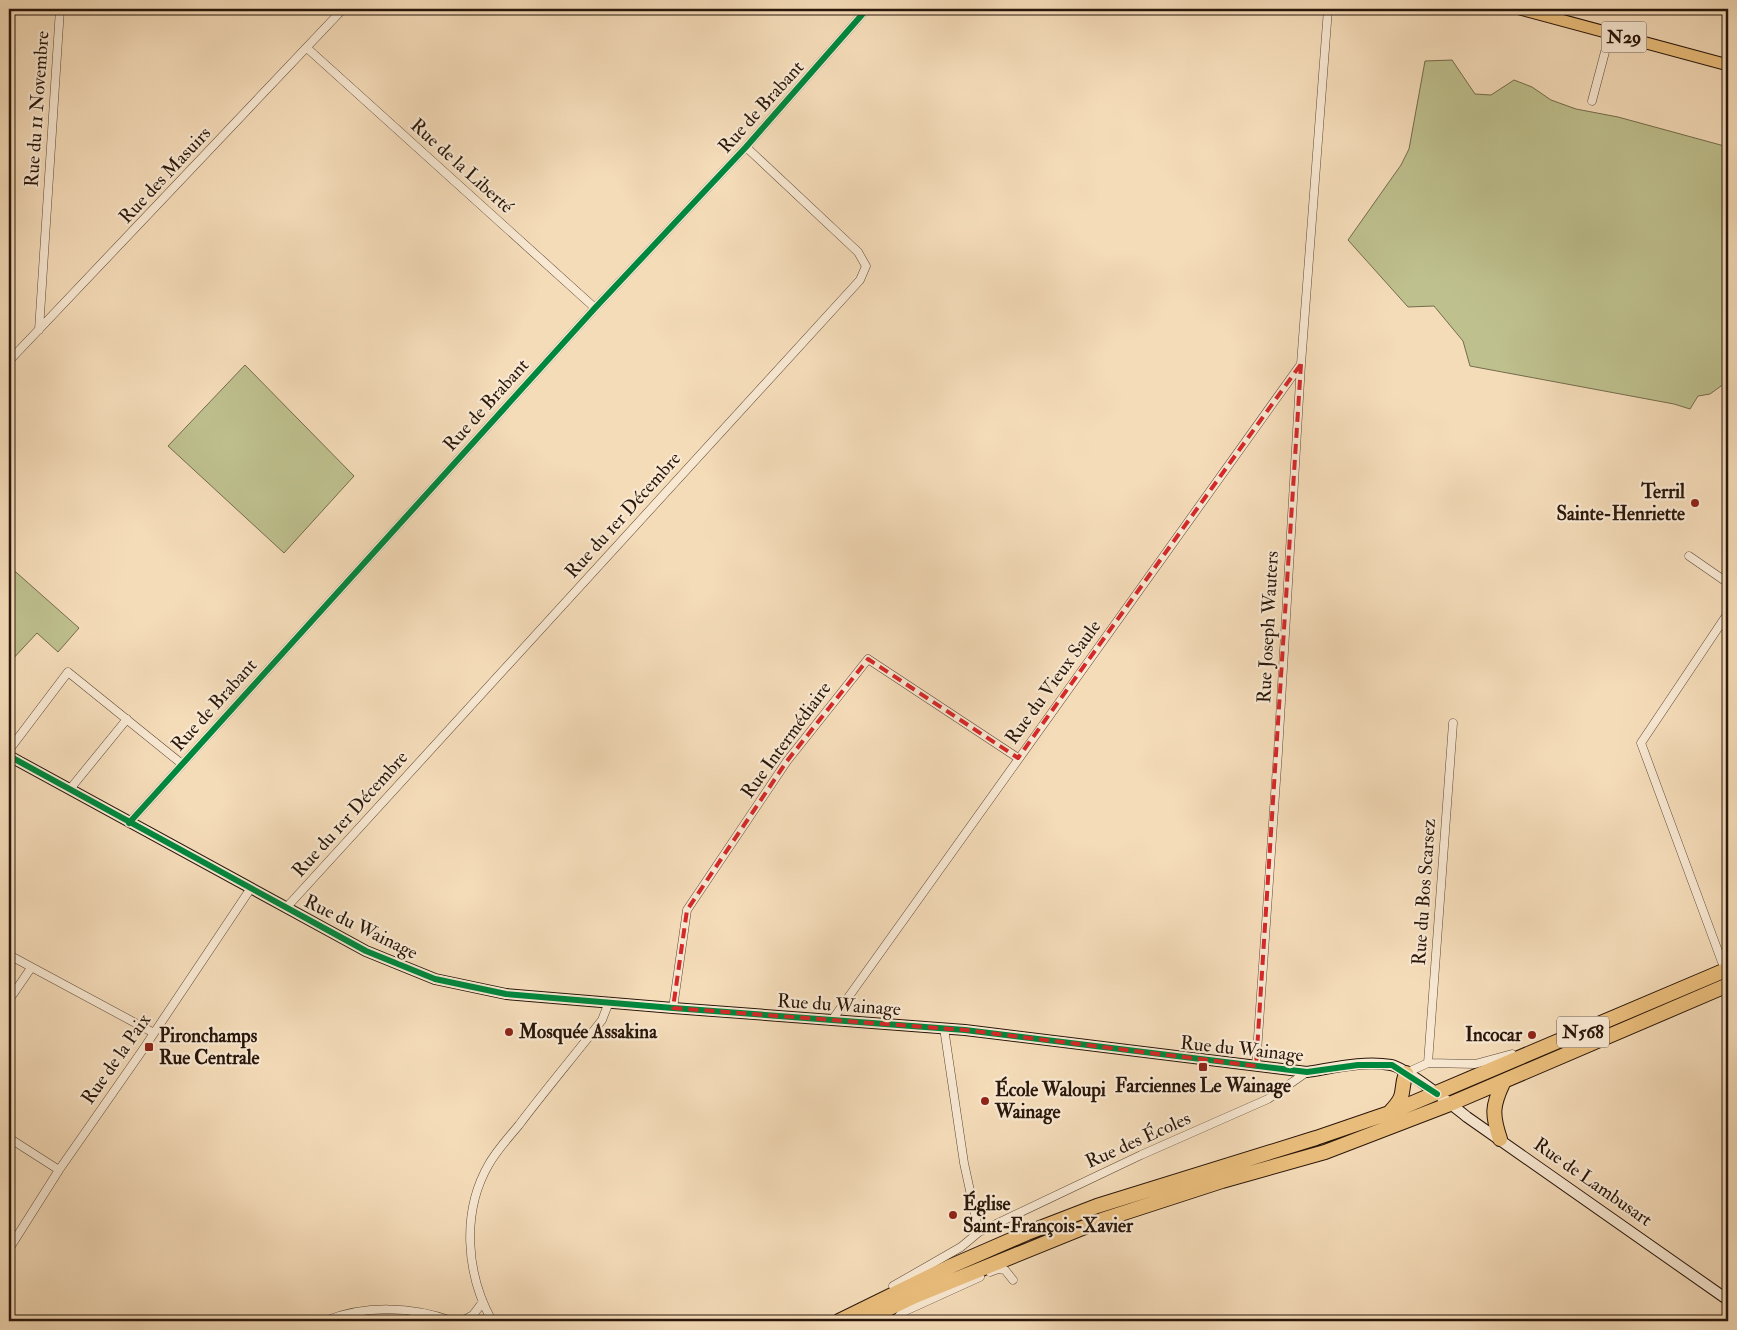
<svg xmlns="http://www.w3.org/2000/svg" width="1737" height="1330" viewBox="0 0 1737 1330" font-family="'IM FELL Double Pica',serif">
	<rect width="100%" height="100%" fill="#f5dcb9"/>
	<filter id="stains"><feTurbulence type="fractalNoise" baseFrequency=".004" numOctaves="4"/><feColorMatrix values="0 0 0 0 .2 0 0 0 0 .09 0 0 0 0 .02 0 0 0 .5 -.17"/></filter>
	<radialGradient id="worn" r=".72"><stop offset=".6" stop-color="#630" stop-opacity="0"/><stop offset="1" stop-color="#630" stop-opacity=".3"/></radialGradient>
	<path fill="#bec08e" stroke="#746b4c" d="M1452,60L1475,94L1491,95L1514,80L1532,87L1551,100L1576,109L1618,117L1728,147V381L1710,394L1698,396L1690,409L1674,404L1470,366L1463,341L1434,306L1408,307L1348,240L1401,165L1409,149L1425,61Z
		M245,365L354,476L284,553L168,446Z
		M9,566L79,628L58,652L37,633L9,663Z"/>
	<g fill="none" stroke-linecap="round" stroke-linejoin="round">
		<g stroke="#5c4836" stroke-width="9">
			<path id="street" d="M9,9H10
				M307,48L595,308
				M1592,101L1610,33
				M39,330L60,9
				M9,361L343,9
				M1689,556L1728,583
				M1728,613L1641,743L1722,962L1728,960
				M9,750L68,672L182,764
				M70,789L127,719
				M129,823L595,308L746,147L867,9
				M286,908L860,280L866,266L858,252L746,147
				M9,955L154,1033
				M9,1000L31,968
				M673,1008L687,910L787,761L868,659L1018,758
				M832,1020L1301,364
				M944,1028L964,1163L979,1232
				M1428,1063L1453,723
				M1256,1066L1278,752L1301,364L1328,9
				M1406,1073L1428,1063L1475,1064L1512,1054
				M9,1138L59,1170
				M9,1249L59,1170L144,1048L251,888
				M990,1272L998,1269L1005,1270L1013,1280
				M893,1286L961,1247L979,1232L1141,1155L1268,1099L1307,1072
				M325,1321C364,1305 412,1306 452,1321
				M462,1321L473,1315L482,1303
				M492,1321C466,1274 461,1212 489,1164C497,1150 509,1137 519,1125C546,1089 575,1055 602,1020L609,1002
				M894,1321L903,1312L980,1277"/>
		</g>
		<g stroke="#29160a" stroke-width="12">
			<path id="secondary" d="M9,756L366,951L435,979L506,994L673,1008L965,1030L1307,1072C1333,1068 1364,1060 1391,1065C1407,1068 1452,1105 1467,1117L1728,1300"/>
		</g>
		<g stroke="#29160a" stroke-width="13">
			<path id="primary" d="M1520,9L1728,65"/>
		</g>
		<g stroke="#29160a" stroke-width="16">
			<path id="highway" d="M1390,1112C1408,1093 1399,1093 1406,1073
				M1500,1139C1492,1115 1492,1106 1503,1083
				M839,1321L949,1267L1027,1233L1097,1206L1316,1138L1389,1113L1728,969
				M863,1321L915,1296L1102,1220L1222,1181L1325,1152L1450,1104L1728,985"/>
		</g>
		<use href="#street" stroke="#f8e8d2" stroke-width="8"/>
		<use href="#secondary" stroke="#f8e8d2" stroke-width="10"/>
		<use href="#primary" stroke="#eabe7c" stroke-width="11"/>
		<use href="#highway" stroke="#eabe7c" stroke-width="14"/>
		<g stroke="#f8e8d2" stroke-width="9">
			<path id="cycleway" d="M9,756L366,951L435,979L506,994L673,1008L965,1030L1307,1072L1358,1065H1392L1437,1094
				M129,823L595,308L746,147L867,9"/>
		</g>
		<use href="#cycleway" stroke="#00873e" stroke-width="6"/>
	</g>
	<path fill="none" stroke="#d62828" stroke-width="4" stroke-dasharray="10 6" stroke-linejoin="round" d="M1301,364L1256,1066L965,1030L673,1008L687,910L787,761L868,659L1018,758Z"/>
	<g fill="#8f2418" stroke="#f8e8d2" stroke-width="2">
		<circle cx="1695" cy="503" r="5"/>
		<circle cx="509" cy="1032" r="5"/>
		<circle cx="1532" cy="1035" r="5"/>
		<rect x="144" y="1042" width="10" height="10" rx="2.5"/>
		<rect x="1198" y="1062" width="10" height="10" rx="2.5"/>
		<circle cx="985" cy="1101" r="5"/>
		<circle cx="953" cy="1215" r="5"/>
	</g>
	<g text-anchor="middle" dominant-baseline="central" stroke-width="4.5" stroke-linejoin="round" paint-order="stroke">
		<g fill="#f8e8d2" stroke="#675546" stroke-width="1">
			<rect x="1601.5" y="21.5" width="45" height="31" rx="4"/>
			<rect x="1557" y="1016.5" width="52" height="31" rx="4"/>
		</g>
		<g font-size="18" font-weight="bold" fill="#29160a">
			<text x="1624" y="37">N29</text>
			<text x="1583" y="1032">N568</text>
		</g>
		<g font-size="19" fill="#29160a" stroke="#f8e8d2">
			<text transform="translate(761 107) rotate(-48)">Rue de Brabant</text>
			<text transform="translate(37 109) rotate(-86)">Rue du 11 Novembre</text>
			<text transform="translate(462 166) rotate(42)">Rue de la Liberté</text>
			<text transform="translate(165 175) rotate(-47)">Rue des Masuirs</text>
			<text transform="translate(486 405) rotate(-48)">Rue de Brabant</text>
			<text transform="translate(623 515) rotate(-48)">Rue du 1er Décembre</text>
			<text transform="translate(1268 627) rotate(-87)">Rue Joseph Wauters</text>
			<text transform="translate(1053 682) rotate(-54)">Rue du Vieux Saule</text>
			<text transform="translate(214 705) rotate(-48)">Rue de Brabant</text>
			<text transform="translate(786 740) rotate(-54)">Rue Intermédiaire</text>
			<text transform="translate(350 814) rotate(-48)">Rue du 1er Décembre</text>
			<text transform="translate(1424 892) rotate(-86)">Rue du Bos Scarsez</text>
			<text transform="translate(361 927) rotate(26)">Rue du Wainage</text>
			<text transform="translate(839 1005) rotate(4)">Rue du Wainage</text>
			<text transform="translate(1242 1049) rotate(6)">Rue du Wainage</text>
			<text transform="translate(116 1059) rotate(-55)">Rue de la Paix</text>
			<text transform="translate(1138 1140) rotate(-24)">Rue des Écoles</text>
			<text transform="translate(1593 1182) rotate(35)">Rue de Lambusart</text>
		</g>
		<g font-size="19" font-weight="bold" fill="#29160a" stroke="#f8e8d2" text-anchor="start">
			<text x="1685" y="492" text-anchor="end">Terril<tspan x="1685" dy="22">Sainte-Henriette</tspan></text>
			<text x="519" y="1032">Mosquée Assakina</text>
			<text x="1522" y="1035" text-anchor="end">Incocar</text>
			<text x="159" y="1036">Pironchamps<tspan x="159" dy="22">Rue Centrale</tspan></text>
			<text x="1203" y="1086" text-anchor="middle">Farciennes Le Wainage</text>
			<text x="995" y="1090">École Waloupi<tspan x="995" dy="22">Wainage</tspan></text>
			<text x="963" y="1204">Église<tspan x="963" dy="22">Saint-François-Xavier</tspan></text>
		</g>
	</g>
	<rect width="1737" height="1330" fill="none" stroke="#f5dcb9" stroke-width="30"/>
	<rect x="10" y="10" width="1717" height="1310" fill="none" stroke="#29160a" stroke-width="2.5"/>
	<rect x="15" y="15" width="1707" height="1300" fill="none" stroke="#29160a"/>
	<rect width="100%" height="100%" filter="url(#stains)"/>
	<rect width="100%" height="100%" fill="url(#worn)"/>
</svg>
